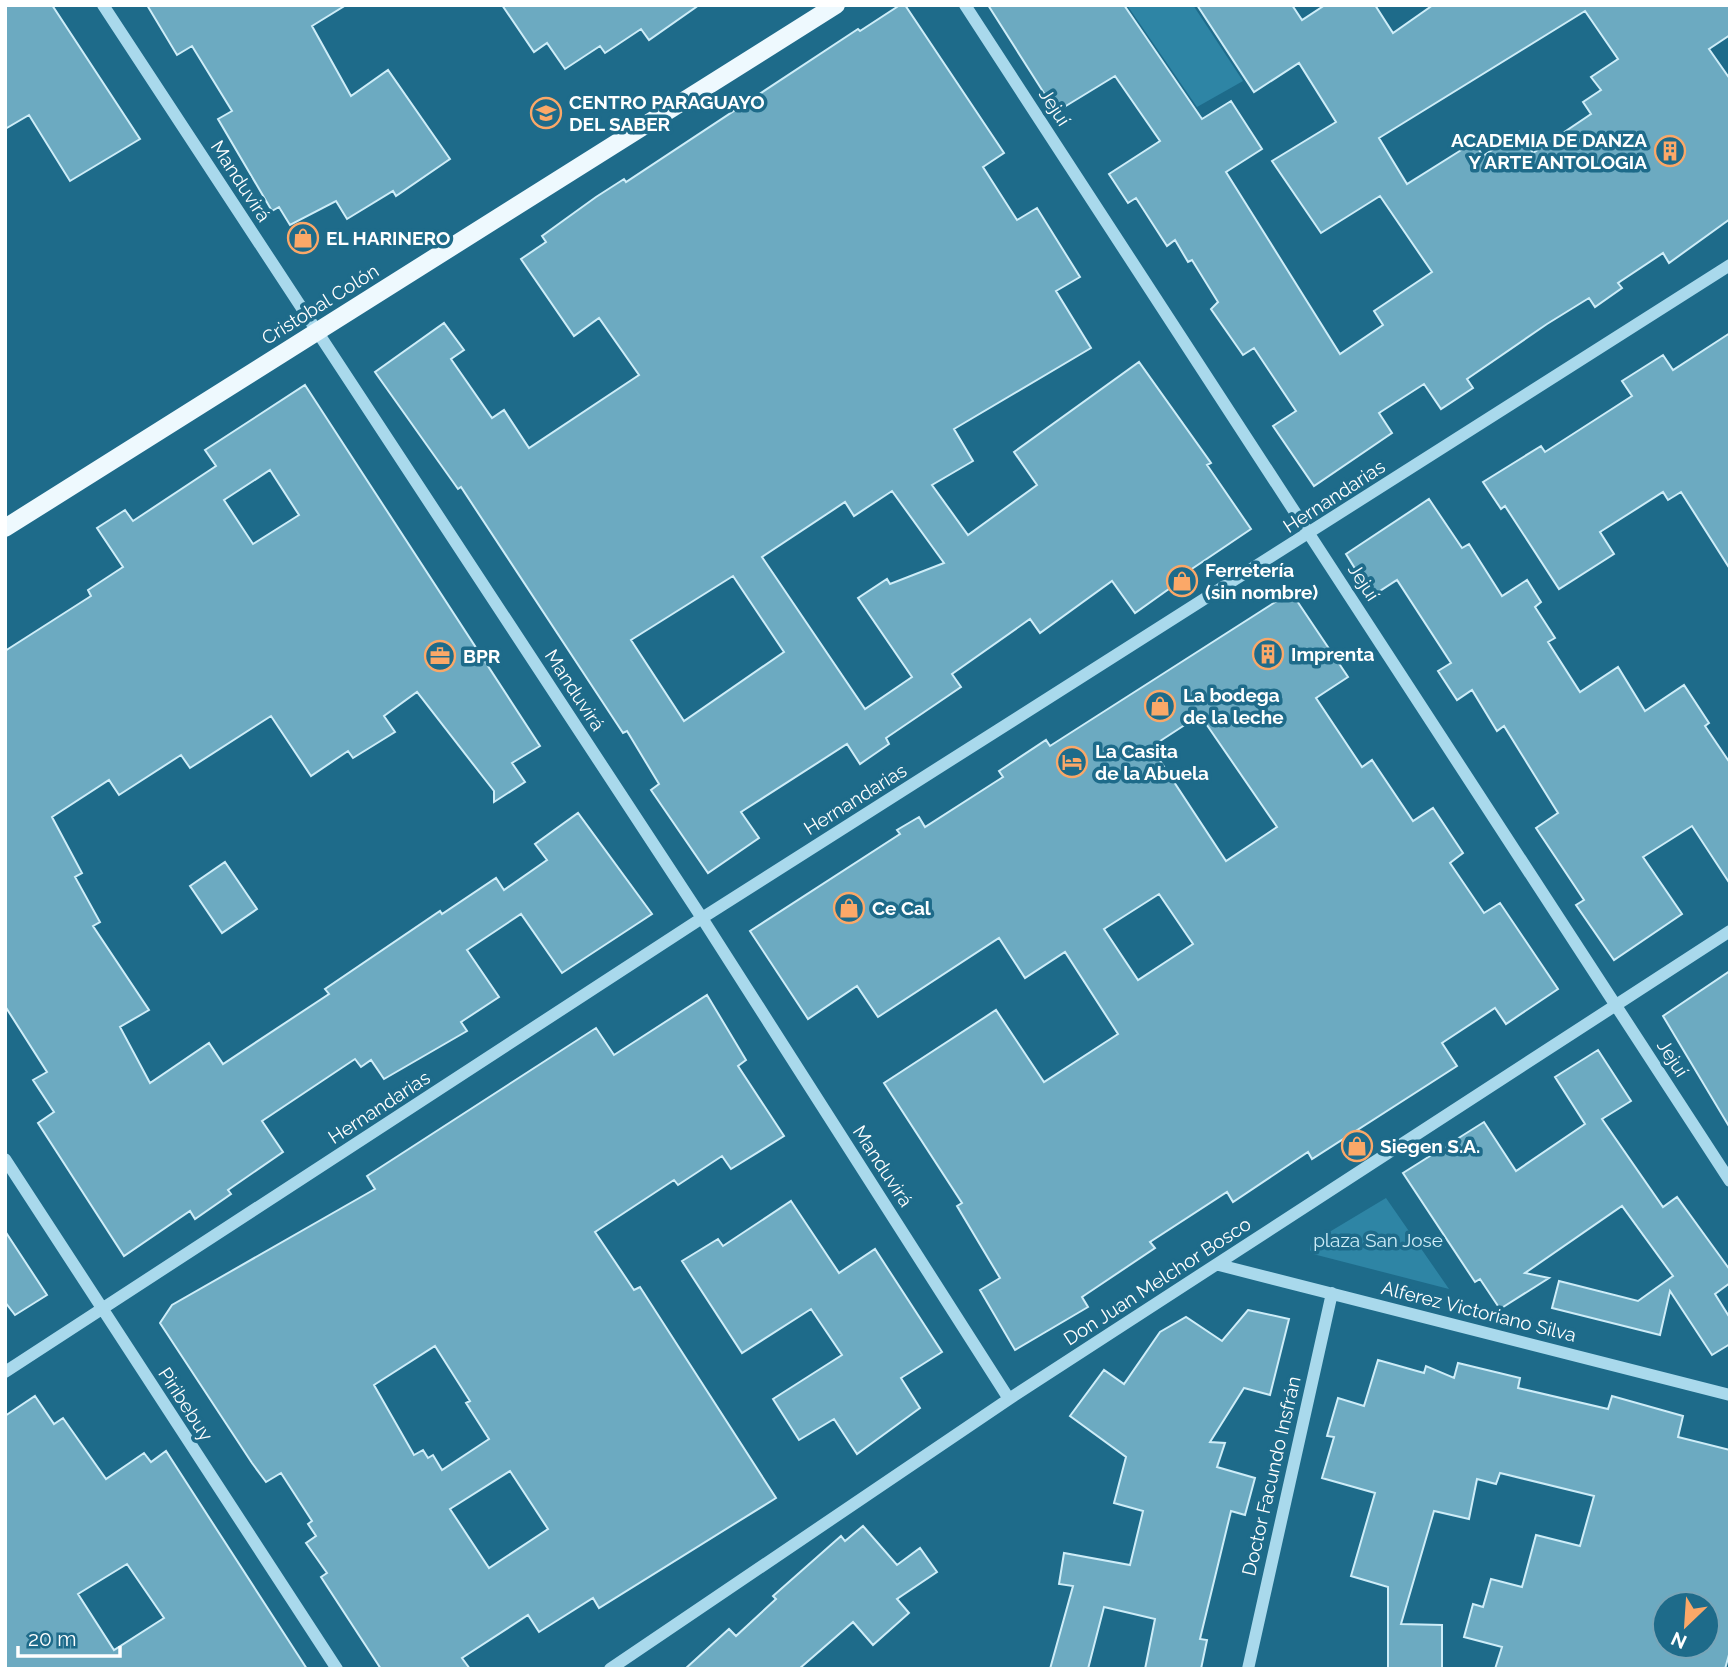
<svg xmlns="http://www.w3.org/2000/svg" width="1735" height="1674" viewBox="0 0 1735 1674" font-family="Raleway,sans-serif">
	<rect width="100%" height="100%" fill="#1e6b8a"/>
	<path fill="#2e85a5" d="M1127,5H1193L1243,81L1197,107Z
		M1386,1198L1449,1289L1313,1254L1310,1250L1311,1243Z"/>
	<path fill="#6caac1" stroke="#ceedf8" stroke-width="2" fill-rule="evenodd" d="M5,5H52L140,139L70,181L29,115L5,129Z
		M147,5H346L312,26L351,96L388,70L450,159L396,196L393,191L347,219L336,201L290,225L279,207L272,211L218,119L232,111L192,46L177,55Z
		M502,5H699L649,40L641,29L605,53L600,46L565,69L547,43L534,52Z
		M900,5H905L1004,153L983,167L1017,220L1037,208L1080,277L1056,291L1091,348L954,429L973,461L932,485L968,535L1037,485L1014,452L1139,362L1211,463L1207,465L1251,529L1171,583L1173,586L1135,613L1112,581L1040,633L1030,619L952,674L961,687L886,738L889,744L860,764L847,744L741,812L759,838L708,873L651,790L659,784L627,731L623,733L461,487L458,489L375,372L444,323L464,350L451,359L492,418L504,410L529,448L639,375L599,318L574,336L521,259L546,242L542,236L596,197L624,179L626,182L858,29L860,31ZM892,491L944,563L890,584L887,579L858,598L912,677L865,709L762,557L845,502L854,516ZM733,576L784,652L684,721L631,640Z
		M988,5H1124L1202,119L1231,101L1262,149L1226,172L1340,354L1383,325L1374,311L1432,272L1380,196L1321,233L1272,161L1336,122L1299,63L1254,92L1197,5H1292L1302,20L1325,5H1375L1393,33L1433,5H1730V35L1709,49L1730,79V219L1669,263L1663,253L1618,283L1622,288L1595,307L1589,298L1547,324L1467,379L1473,388L1441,409L1424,384L1379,413L1392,433L1314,486L1273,426L1296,411L1254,348L1243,355L1211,309L1218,302L1192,260L1188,262L1175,240L1167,246L1136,198L1128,203L1109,174L1160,141L1115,76L1056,112ZM1585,11L1618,59L1591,77L1601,90L1583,102L1591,114L1533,153L1519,132L1483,156L1474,142L1407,184L1379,138Z
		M1730,333V569L1681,492L1668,500L1663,492L1600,532L1614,554L1559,589L1505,506L1501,509L1483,482L1541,446L1545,452L1632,396L1622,381L1663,355L1673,370Z
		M305,385L540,746L512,763L525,782L494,802V791L417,692L384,716L395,732L353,758L348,751L311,776L271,716L190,768L181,755L119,795L109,780L52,817L82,873L75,877L100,922L93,926L149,1010L120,1027L150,1083L209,1043L223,1064L329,994L325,989L440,911L442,914L496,878L504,890L547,860L535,844L578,813L652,914L562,973L521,914L467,950L499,997L461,1022L467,1031L384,1079L371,1060L361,1067L355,1059L262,1121L283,1152L228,1190L231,1194L195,1219L190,1211L124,1256L38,1123L54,1112L33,1080L47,1072L5,1006V651L91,596L88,590L123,567L97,528L125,510L133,521L216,466L205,450ZM270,470L299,515L253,544L224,500Z
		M1429,499L1462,548L1469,544L1502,596L1527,580L1541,602L1535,607L1555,638L1548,642L1580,692L1618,667L1645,711L1684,685L1709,723L1705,726L1730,763V884L1692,826L1643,857L1682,914L1614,960L1576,905L1584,900L1536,828L1558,813L1504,726L1497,731L1472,690L1457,700L1438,671L1451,663L1397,580L1372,596L1346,554Z
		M1291,592L1348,677L1316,698L1362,767L1372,760L1413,821L1433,808L1463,853L1450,863L1484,913L1500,903L1558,989L1506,1024L1495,1008L1442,1043L1457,1066L1312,1159L1308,1152L1233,1202L1227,1192L1150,1242L1155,1248L1082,1297L1088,1307L1015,1350L980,1290L1000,1278L957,1206L962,1203L884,1083L996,1010L1044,1082L1118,1034L1065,952L1025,978L999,938L878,1017L857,986L808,1019L750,931L900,834L897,830L919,817L925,827L1003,777L999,771L1046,740L1050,746ZM1200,715L1277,827L1226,861L1151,747ZM1159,894L1193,944L1138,980L1104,929Z
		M225,862L257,909L222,933L190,886Z
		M1730,971V1128L1663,1016Z
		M707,995L746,1060L738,1066L784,1136L731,1169L722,1156L678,1185L674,1180L595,1232L634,1290L640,1287L776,1498L599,1608L593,1598L539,1632L528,1615L462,1658L470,1669H381L321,1577L327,1573L306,1543L316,1536L308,1524L312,1521L281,1473L266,1482L252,1463L160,1323L172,1305L375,1189L367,1176L596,1028L614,1055ZM435,1346L470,1401L466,1403L489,1439L442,1470L433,1455L428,1458L423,1450L414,1455L374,1385ZM510,1471L548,1529L489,1568L450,1509Z
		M1598,1050L1631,1101L1602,1119L1663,1207L1677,1197L1730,1270V1283L1715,1294L1730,1318V1344L1712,1355L1670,1291L1660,1335L1552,1308L1559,1281L1638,1301L1673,1276L1622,1206L1525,1273L1549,1278L1500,1309L1480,1279L1475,1282L1403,1173L1484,1122L1516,1171L1585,1124L1555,1077Z
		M791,1201L839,1273L875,1249L942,1352L901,1378L920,1408L857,1454L834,1419L799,1440L773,1399L842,1355L811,1309L742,1353L682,1261L718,1239L723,1246Z
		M5,1231L47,1295L15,1315L5,1302Z
		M1248,1310L1289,1319L1270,1395L1244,1388L1210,1442L1225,1443L1217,1467L1255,1478L1245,1515L1231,1511L1200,1639L1207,1640L1201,1669H1145L1155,1619L1104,1607L1088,1669H1050L1073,1586L1059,1584L1064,1553L1130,1565L1143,1511L1114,1503L1126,1457L1070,1416L1104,1370L1124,1384L1160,1332L1186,1317L1222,1341Z
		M1378,1360L1424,1373L1426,1366L1454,1378L1458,1363L1520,1378L1518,1388L1608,1409L1612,1396L1683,1416L1678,1437L1730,1450V1651L1725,1669H1495L1502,1647L1464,1637L1473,1604L1483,1607L1491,1579L1522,1587L1536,1535L1580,1546L1594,1496L1500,1473L1496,1484L1477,1479L1469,1519L1434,1511L1401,1624L1442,1625V1669H1388V1587L1351,1576L1375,1493L1322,1478L1334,1437L1327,1436L1338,1398L1364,1406ZM1665,1604H1707V1646H1665Z
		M35,1396L54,1424L63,1418L106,1479L144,1453L151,1462L166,1451L307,1669H5V1416ZM127,1564L164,1618L114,1650L78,1594Z
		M863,1526L897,1565L920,1548L937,1572L897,1599L909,1613L873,1645L853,1622L799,1669H685L729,1629L736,1636L776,1599L773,1596L841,1536L845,1541Z"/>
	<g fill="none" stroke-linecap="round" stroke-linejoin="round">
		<path stroke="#a9d9ec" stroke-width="12" d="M103,5L702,918L1009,1399
			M965,5L1730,1181
			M5,1159L337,1669
			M1219,1265L1730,1395
			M5,1372L702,918L1730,265
			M610,1669L1009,1399L1730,931
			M1248,1669L1332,1293"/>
		<path stroke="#eef9fe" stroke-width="18" d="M5,528L836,5"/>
	</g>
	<defs>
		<g id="school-ring" transform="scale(1.575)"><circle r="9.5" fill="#1e6b8a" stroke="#fba868" stroke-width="1.5"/><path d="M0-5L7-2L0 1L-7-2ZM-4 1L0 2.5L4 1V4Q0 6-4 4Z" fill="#fba868"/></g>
		<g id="building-ring" transform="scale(1.575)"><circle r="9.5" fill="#1e6b8a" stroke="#fba868" stroke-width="1.5"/><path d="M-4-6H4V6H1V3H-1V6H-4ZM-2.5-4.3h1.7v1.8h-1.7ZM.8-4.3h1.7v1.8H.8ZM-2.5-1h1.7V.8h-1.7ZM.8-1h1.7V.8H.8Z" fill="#fba868"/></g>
		<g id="shop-ring" transform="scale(1.575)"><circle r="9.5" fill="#1e6b8a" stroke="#fba868" stroke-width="1.5"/><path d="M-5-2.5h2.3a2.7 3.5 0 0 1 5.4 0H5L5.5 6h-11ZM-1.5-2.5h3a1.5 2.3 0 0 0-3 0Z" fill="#fba868"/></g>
		<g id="office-ring" transform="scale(1.575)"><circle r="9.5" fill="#1e6b8a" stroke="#fba868" stroke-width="1.5"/><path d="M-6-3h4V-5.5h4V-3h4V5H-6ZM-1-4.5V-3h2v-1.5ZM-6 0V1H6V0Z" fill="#fba868"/></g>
		<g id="hotel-ring" transform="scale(1.575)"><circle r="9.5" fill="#1e6b8a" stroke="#fba868" stroke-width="1.5"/><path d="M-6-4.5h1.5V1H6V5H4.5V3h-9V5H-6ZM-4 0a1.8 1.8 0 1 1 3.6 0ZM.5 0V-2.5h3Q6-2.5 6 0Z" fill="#fba868"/></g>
	</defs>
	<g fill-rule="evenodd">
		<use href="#school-ring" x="546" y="113"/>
		<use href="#building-ring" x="1670" y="151"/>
		<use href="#shop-ring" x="303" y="238"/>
		<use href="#shop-ring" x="1182" y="581"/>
		<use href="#building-ring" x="1268" y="654"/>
		<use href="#office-ring" x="440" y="656"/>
		<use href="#shop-ring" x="1160" y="706"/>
		<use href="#hotel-ring" x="1072" y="762"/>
		<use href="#shop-ring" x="849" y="908"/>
		<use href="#shop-ring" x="1357" y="1146"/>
	</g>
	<g text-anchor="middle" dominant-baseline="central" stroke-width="7" stroke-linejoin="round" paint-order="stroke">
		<g font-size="19" font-weight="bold" fill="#fff" stroke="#1e6b8a" text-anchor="start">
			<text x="569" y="102">CENTRO PARAGUAYO<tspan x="569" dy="22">DEL SABER</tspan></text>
			<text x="1647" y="140" text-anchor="end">ACADEMIA DE DANZA<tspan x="1647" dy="22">Y ARTE ANTOLOGIA</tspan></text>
			<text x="326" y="238">EL HARINERO</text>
			<text x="1205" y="570">Ferretería<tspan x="1205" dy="22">(sin nombre)</tspan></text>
			<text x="1291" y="654">Imprenta</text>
			<text x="463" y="656">BPR</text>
			<text x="1183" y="695">La bodega<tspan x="1183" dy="22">de la leche</tspan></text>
			<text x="1095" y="751">La Casita<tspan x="1095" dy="22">de la Abuela</tspan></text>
			<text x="872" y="908">Ce Cal</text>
			<text x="1380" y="1146">Siegen S.A.</text>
		</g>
		<g font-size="19" fill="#fff" stroke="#1e6b8a">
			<text transform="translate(1055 107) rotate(57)">Jejuí</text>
			<text transform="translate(241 181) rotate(57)">Manduvirá</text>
			<text transform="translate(320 304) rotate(-32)">Cristobal Colón</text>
			<text transform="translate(1334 496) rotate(-33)">Hernandarias</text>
			<text transform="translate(1364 582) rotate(57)">Jejuí</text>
			<text transform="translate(575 690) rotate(57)">Manduvirá</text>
			<text transform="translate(855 799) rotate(-32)">Hernandarias</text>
			<text transform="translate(1673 1058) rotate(57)">Jejuí</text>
			<text transform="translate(379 1107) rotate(-33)">Hernandarias</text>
			<text transform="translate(883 1166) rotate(57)">Manduvirá</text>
			<text transform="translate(1157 1281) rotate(-33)">Don Juan Melchor Bosco</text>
			<text transform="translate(1479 1311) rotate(14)">Alferez Victoriano Silva</text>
			<text transform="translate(186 1404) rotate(57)">Piribebuy</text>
			<text transform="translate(1271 1476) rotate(-77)">Doctor Facundo Insfrán</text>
		</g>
		<g font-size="19" fill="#ceedf8" stroke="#1e6b8a">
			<text x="1378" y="1240">plaza San Jose</text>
		</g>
	</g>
	<rect width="1735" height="1674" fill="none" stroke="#ffffff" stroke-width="14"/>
	<g transform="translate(1686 1625) rotate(205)"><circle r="33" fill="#1e6b8a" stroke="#78a6b9" stroke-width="2"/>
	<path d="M0-5L12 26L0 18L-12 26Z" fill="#fba868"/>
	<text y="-10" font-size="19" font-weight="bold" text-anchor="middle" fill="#ffffff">N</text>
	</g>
	<path d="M18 1646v10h102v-10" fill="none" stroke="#ffffff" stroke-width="3.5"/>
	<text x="28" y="1646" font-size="21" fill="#ffffff" stroke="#1e6b8a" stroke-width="5" paint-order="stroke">20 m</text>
</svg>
